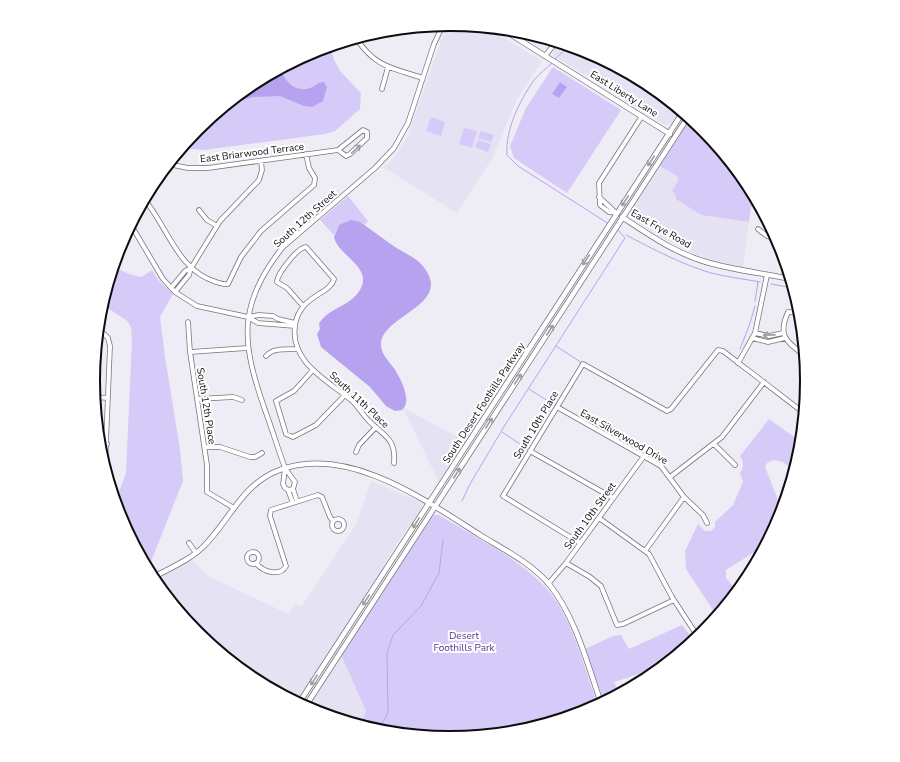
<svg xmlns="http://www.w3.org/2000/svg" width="900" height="762" viewBox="0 0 900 762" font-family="'Nunito Sans',sans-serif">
	<rect width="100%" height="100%" fill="#eeecf5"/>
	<path fill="#e5e2f3" d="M450,24L488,28L542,61L517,99L493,157L457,213L383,167L391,162L409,135L410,129L441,41Z
		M559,43L587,51L649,84L680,110L672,124L665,125L553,55V50Z
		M660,166L677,176L678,180L672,191L701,215L749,222L743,267L701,257L659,236L632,218L629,212Z
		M403,408L466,441L439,482Z
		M371,481L418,501L422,505L421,510L399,540L387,559L383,569L297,702L251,678L197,633L155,581L192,560L208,576L288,614L295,604L302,606L357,523Z
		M341,655L366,711L360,725L308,708Z"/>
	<path fill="#d6cbf8" d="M330,46L334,60L340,71L361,93L360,109L335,131L325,134L204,150L182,148C217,105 276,62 330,46Z
		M553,67L621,110L567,193L514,158L510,146L526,108Z
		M431,117L445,122L441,136L426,131Z
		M690,119C719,142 743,176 761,209L751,207L749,222L701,215L676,199L675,194L672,191L678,180L677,176L660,166Z
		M464,128L477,131L472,148L459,144Z
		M481,131L494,135L491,142L478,138Z
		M478,140L491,144L488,152L475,147Z
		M348,196L368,221L365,225C355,219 349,222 339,225L334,235L320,220Z
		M113,267L132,275L142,277L152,270L160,282L173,294L160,317L165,357L180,449L183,481L150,564L154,572L151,574L120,517L115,502L126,473L132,340L131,327L127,321L102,304Z
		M769,419L801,442L794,471L783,462L774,460L767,463L765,467L782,510L780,518L764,546L726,570V578L737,591L717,616L686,569L685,551L698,524L705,531H711L715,527V522L733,505L743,482L740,473C744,466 744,463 740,456Z
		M433,515H439C475,537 534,566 556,601C576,631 585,671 598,705L586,711L519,731L450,738L380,731L360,725L366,711L341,655Z
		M682,625L694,640L667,662L659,665L655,669L614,682L619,693L604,701L585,649L613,636L621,635L629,649Z"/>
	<path fill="#b7a2f0" d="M281,69C284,81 295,93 310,88C316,86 317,82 324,82L327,87L323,101L312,107L304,106L280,96L253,97L226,105L252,84Z
		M560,82L567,87L559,98L552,94Z
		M351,220L360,222C372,230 383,239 395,247C404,253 415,257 422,265C457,306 378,315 381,346C382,355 388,360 393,367C399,375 410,396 405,406L402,410L395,411L386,406L370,387L321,347L317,334L320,329L319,324C327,309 347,307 357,294C378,268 338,257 334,237L339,225Z"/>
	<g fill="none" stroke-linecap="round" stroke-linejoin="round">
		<path stroke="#b7a2f0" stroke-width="1" d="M555,59L569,46
			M552,63C546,69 539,74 534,80C520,100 505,130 507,155L518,166L609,224
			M626,235C653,249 681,264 711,273C727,277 744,279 760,282
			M771,284L793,288
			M755,301L758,282
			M556,346L582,363
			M740,349L749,326L755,306
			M529,389L556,406
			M502,432L529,450
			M462,501L470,484L505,425L625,238L618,230
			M378,730L388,713L387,653L393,635L421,606L439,573L443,540"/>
		<g stroke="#76747c" stroke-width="5.5">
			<path id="minor" d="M356,38C375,67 392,68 423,78
				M545,56L556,42
				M382,89L388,67
				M168,164L188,168H208L338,150L363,130L367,132V138L350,154L346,156L338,150
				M599,197L616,213
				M144,199C168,227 177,270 216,282C220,283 223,285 228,284L241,257L261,231L314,185L315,178L309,168L306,154
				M199,210L207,220L217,226
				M617,213L609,212L600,205L599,183L642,116
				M131,225L163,279L175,292L197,306L248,317L259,315L273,316L278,319L295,323
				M758,229L767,236L777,239
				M171,288L185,271L191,268
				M175,292L189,275L191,268L220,221L259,180L262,170L261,161
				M303,306L287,288L277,282C277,274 298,247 306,247L334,279C330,295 299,295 295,326C290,362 327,380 351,400C358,406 362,414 369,421C384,436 396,438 394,463
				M800,313L788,312C777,336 787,342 805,356
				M248,317L258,323L295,326
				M188,322L190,352L207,465V492L234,508
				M98,328L108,338L110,346L105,467
				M755,333L769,336L783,333
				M752,338L768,342L785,338
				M190,352L247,348
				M266,356C274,347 286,350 297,349
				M738,363L755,333L767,275
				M313,370L294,391L276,401L286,434L293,437L316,425L344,396
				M95,397L108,398
				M198,399L233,397L242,400
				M557,407L661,466L684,497L703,515L707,523
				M99,444H107
				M714,444L735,465
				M205,447H220L250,457H255L262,453
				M530,451L613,498
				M356,452L359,445L376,427
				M285,468L283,484L285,488L288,490L293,489L295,482L285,468C278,449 272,429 265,410C242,344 236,305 283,247L375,168L394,148L408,123L434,44L443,25
				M670,477L722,437L764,382
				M293,489L297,501
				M288,490L293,503
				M599,518L649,554L672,597L698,637
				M332 525a6 6 0 1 1 12 0a6 6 0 1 1-12 0Z
				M189,543L196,553
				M580,543L503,496L583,364L667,411L671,409L718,350L723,351L804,413
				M645,551L684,497
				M247 558a6 6 0 1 1 12 0a6 6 0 1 1-12 0Z
				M256,563C263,572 280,577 286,566L270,516L271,510L318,495L322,497L330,517L333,521
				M566,563L590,577L601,586L617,625L623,624L674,600
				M548,584L566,563L644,456"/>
		</g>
		<g stroke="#76747c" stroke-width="6">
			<path id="tertiary" d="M502,29L670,134
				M622,217C648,234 675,253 706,262C733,270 762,273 790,279
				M152,578C170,568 190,560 204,546C229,521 242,485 277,471C346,443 425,500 480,535C503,549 531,563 549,584C576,618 587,663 601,703
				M299,703L683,112
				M305,707L688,117"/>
		</g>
		<use href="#minor" stroke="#fff" stroke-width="4"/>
		<use href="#tertiary" stroke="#fff" stroke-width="4.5"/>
	</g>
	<defs><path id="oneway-shaft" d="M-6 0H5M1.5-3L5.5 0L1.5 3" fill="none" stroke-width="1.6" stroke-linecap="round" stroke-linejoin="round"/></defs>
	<g stroke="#9e9e9f">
		<use href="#oneway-shaft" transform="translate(356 149) rotate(-43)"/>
		<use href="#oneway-shaft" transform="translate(651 161) rotate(123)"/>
		<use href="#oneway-shaft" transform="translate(625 201) rotate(123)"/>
		<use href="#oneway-shaft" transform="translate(586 260) rotate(123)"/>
		<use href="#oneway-shaft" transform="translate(550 330) rotate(-57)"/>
		<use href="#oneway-shaft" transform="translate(769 335) rotate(179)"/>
		<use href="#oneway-shaft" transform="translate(518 379) rotate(-57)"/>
		<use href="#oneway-shaft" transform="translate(489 423) rotate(-57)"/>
		<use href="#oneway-shaft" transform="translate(457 473) rotate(-57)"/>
		<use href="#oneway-shaft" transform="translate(416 523) rotate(122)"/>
		<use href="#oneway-shaft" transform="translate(366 600) rotate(123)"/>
		<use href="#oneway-shaft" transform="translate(314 680) rotate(123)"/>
	</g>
	<g text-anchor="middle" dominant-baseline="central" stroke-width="4" stroke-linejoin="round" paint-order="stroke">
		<g font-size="10" fill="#0d0d10" stroke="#fff">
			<text transform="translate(624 94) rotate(32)">East Liberty Lane</text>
			<text transform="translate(252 153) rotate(-7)">East Briarwood Terrace</text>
			<text transform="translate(305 219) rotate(-42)">South 12th Street</text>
			<text transform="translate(661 229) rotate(30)">East Frye Road</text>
			<text transform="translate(359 400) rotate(43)">South 11th Place</text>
			<text transform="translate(484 403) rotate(-57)">South Desert Foothills Parkway</text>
			<text transform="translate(206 406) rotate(81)">South 12th Place</text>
			<text transform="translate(536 425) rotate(-59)">South 10th Place</text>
			<text transform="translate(624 437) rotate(30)">East Silverwood Drive</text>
			<text transform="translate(590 516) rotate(-54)">South 10th Street</text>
		</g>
		<g font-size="10" fill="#573791" stroke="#fff">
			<text x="464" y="636">Desert<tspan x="464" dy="12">Foothills Park</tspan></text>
		</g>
	</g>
	<path d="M0 0H900V762H0ZM100 381a350 350 0 1 1 700 0a350 350 0 1 1-700 0Z" fill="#fff" fill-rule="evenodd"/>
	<path fill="none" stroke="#0d0d10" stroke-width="2" d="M100 381a350 350 0 1 1 700 0a350 350 0 1 1-700 0Z"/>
</svg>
